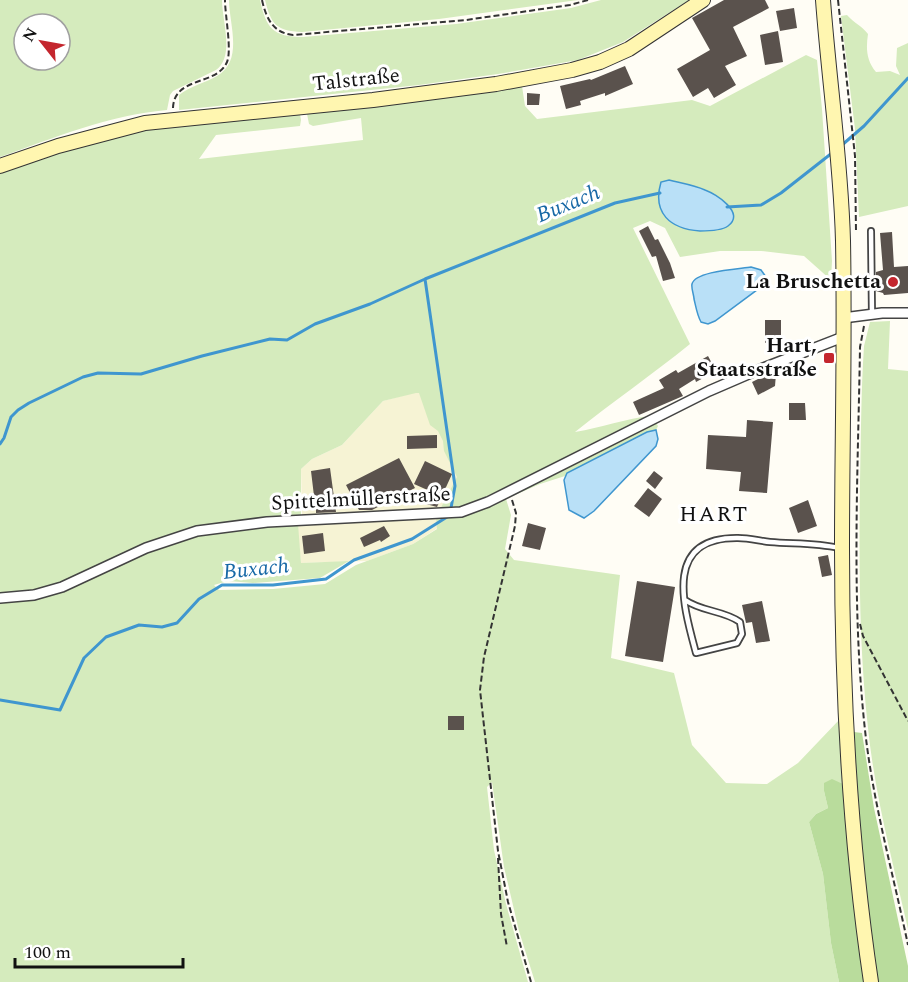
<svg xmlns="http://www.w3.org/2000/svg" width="908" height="982" viewBox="0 0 908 982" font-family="Spectral,serif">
	<rect width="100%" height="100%" fill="#fffdf5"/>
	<path fill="#f6f3d4" d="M416,392L447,397L462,489L453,518L413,544L367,561L301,563L297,526L302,516L301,469L312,459L342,445L383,401Z"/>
	<path fill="#d5ebbd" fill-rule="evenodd" d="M0,0H222C222,21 235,56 216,70L173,91L170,95L167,110C109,115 54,138 0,157ZM24,24H60V60H24Z
		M229,0H260C266,28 273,37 303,37L456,24L571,8L601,0H689L623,42L578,60L498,74L419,85L179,110V95C190,86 205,83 217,76C244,60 229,24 229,0Z
		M265,0H578L439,19L302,32C276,31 271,24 265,0Z
		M847,15C854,23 862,26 868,34C866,48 866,60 876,72L890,71L900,75L896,66L897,48L908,43V206L859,217L855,129L841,16Z
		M806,55L817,60L822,109L832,261L831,280L804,256L761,251H720L680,257L665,228L650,221L633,228L690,344C652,375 612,402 575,432C601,428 626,418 652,416L658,426L656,430L647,432L565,476L540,484L506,499L511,515L505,549L514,560L620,575L611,658L674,673L692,745L726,783L767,784L798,763L840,719L845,785L824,791L828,808L816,814L809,822L823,874L831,943L839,982H535L519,931L504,867L492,782L487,787L494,850L506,904L528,982H0V173C53,154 107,137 162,127L300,114L301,120L300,126L216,135L199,159L363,140L361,118L313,126L309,124L307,114L522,86L525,106L537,119L692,100L710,106ZM678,226H728C711,232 696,232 678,226ZM416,393H419L430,425L438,431L443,441L444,451L457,477L436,517L437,529L413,544L356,565L325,584L273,589L219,590L214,585L228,581L253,583L320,578L349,561L301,563L298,524C255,529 208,528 166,544C121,560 82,589 35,598C78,577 122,551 168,535C210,522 258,522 301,517V469L312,459L342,445L383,401Z
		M890,321L888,369L908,371V929C893,863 875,796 868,728C859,647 859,565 860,483C861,437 861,392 864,346L870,322Z"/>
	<path fill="#b9dc9c" d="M854,732L862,733L874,808L908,966V982H875L866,908L852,736Z
		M832,779L845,785L866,982H839L831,943L823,874L809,822L816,814L828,808L824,791V783Z"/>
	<path fill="#b9e0f7" stroke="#3f96cf" stroke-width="1.5" d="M669,180C681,183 694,185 705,190C716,194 746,213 728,226C721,231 708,231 700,231C670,229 652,213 661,182Z
		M751,267L761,270L766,277L765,284L715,321L708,324L701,322C697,315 696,307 694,299C694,295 691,288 692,284C695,271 739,269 751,267Z
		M656,430L658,439L656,446L594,511L584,518L569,510L564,480L567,473L647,432Z"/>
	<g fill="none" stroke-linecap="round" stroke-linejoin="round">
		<path stroke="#3f96cf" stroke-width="3" d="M842,145L864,126L908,78
			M727,207L761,205L781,193L832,153
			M425,279L455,486L451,508
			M0,444L4,438L11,417L18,410L29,403L83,377L98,373L141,374L202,356L270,339L287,340L315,324L370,304L425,279L615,203L660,193
			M0,700L60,710L84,658L106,637L139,625L162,627L177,623L199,599L222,585H273L326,579L354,560L412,539L447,517"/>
	</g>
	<path fill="#5a524d" d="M724,0H765L769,8L733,27L747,56L725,66L736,85L714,98L708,88L693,97L677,69L710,50L692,18Z
		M794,8L797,28L780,31L776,11Z
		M778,31L783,62L765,65L760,35Z
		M625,66L633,84L605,96V93L580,101L581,105L566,109L560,86L590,79L591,80Z
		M527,93L540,94L539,105H527Z
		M648,226L655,240L658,239L670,263L675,278L663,281L656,256L652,257L639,231Z
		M892,232L894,267L908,266V293L884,295L883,293L876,291V272L883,270L880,233Z
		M765,320H781V342L765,343Z
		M708,356L716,371L696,382L695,379L679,389L683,396L639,415L633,402L664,388L659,380L676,370L678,373Z
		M776,374L775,386L758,395L752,382L764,376Z
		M789,403H805L806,420H789Z
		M747,420L773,422L767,493L739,491L741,472L706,469L708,435L746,437Z
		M437,435V448L407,449V436Z
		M399,458L415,488L372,510H359L346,485Z
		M425,461L452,474L437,507L426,504L432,492L414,484Z
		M330,468L336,512L316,513V508L311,509L309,497L314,496L311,471Z
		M654,471L663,478L655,489L646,481Z
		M648,488L662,499L649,517L634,506Z
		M808,500L817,526L798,533L789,508Z
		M528,523L546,528L540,550L522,546Z
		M384,526L390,536L381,542L380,540L364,547L360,538Z
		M323,533L325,551L304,554L302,536Z
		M828,555L832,575L822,577L818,557Z
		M637,581L675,587L663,662L625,656Z
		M762,601L770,641L756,643L752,622L746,623L742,605Z
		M448,716H464V730H448Z"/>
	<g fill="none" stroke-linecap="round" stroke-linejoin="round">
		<g stroke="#444" stroke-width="8">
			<path id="lane" d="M871,231L872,315
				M685,600C702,612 723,610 740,622L742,634L737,643L696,653C683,605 663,537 738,538C749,538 760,541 770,542C794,544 816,543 839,548"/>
		</g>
		<g stroke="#444" stroke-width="12">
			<path id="street" d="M843,318L882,313H908
				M0,598L34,595L62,587L146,548L197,531L267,522L461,512L488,502L709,391L753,372L843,337"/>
		</g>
		<g stroke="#333" stroke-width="16">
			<path id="secondary" d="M823,0C829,81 841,161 843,241C845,344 842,446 842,548C842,690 850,841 871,982
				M0,166L58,146L145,123L373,100L496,84L572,70L600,62L629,49L703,0"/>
		</g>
		<path stroke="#333" stroke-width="2" stroke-dasharray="6 3" stroke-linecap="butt" d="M262,0C266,18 273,33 293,35L466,20L570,5L588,0
			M838,0L855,156L856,232
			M173,108C174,76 217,86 227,62C232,50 225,15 225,0
			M864,326L860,347C858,474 851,603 865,730C873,803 893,873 908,945
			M512,500L516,513L515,526L484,657L480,690L498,851L508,902L531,982
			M860,624L863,636L908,721
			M498,858L501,914L507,947"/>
		<use href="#lane" stroke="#fff" stroke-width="4.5"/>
		<use href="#street" stroke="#fff" stroke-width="9"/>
		<use href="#secondary" stroke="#fff6b0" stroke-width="14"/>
	</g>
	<g fill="#c4262e" stroke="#fff" stroke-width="2">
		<circle cx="893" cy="282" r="6"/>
		<rect x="823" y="352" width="12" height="12" rx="3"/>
	</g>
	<g text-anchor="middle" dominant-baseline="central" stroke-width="6" stroke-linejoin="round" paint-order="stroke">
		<g font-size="21" fill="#111" stroke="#fff">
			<text transform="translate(356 80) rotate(-6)">Talstraße</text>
			<text transform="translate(361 499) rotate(-3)">Spittelmüllerstraße</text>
		</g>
		<g font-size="21" font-weight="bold" fill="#111" stroke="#fff" text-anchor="end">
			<text x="881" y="282">La Bruschetta</text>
			<text x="817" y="346">Hart,<tspan x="817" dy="24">Staatsstraße</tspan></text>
		</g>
		<g font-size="22" font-style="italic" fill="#1768a6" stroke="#fff">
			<text transform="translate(568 204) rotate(-22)">Buxach</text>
			<text transform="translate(256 569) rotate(-6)">Buxach</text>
		</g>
		<g font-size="22" letter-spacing="1.5" fill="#111" stroke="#fff">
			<text x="714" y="514">HART</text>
		</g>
	</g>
	<g transform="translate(42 42) rotate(301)"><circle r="28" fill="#ffffff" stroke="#a0a0a0" stroke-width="1.5"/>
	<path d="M0-4.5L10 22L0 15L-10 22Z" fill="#c4262e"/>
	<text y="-9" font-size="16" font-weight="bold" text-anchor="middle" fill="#111111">N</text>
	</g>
	<path d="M15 958v9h168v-9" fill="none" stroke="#111111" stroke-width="3"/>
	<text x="24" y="958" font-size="18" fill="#111111" stroke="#ffffff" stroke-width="4.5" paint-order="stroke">100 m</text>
</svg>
